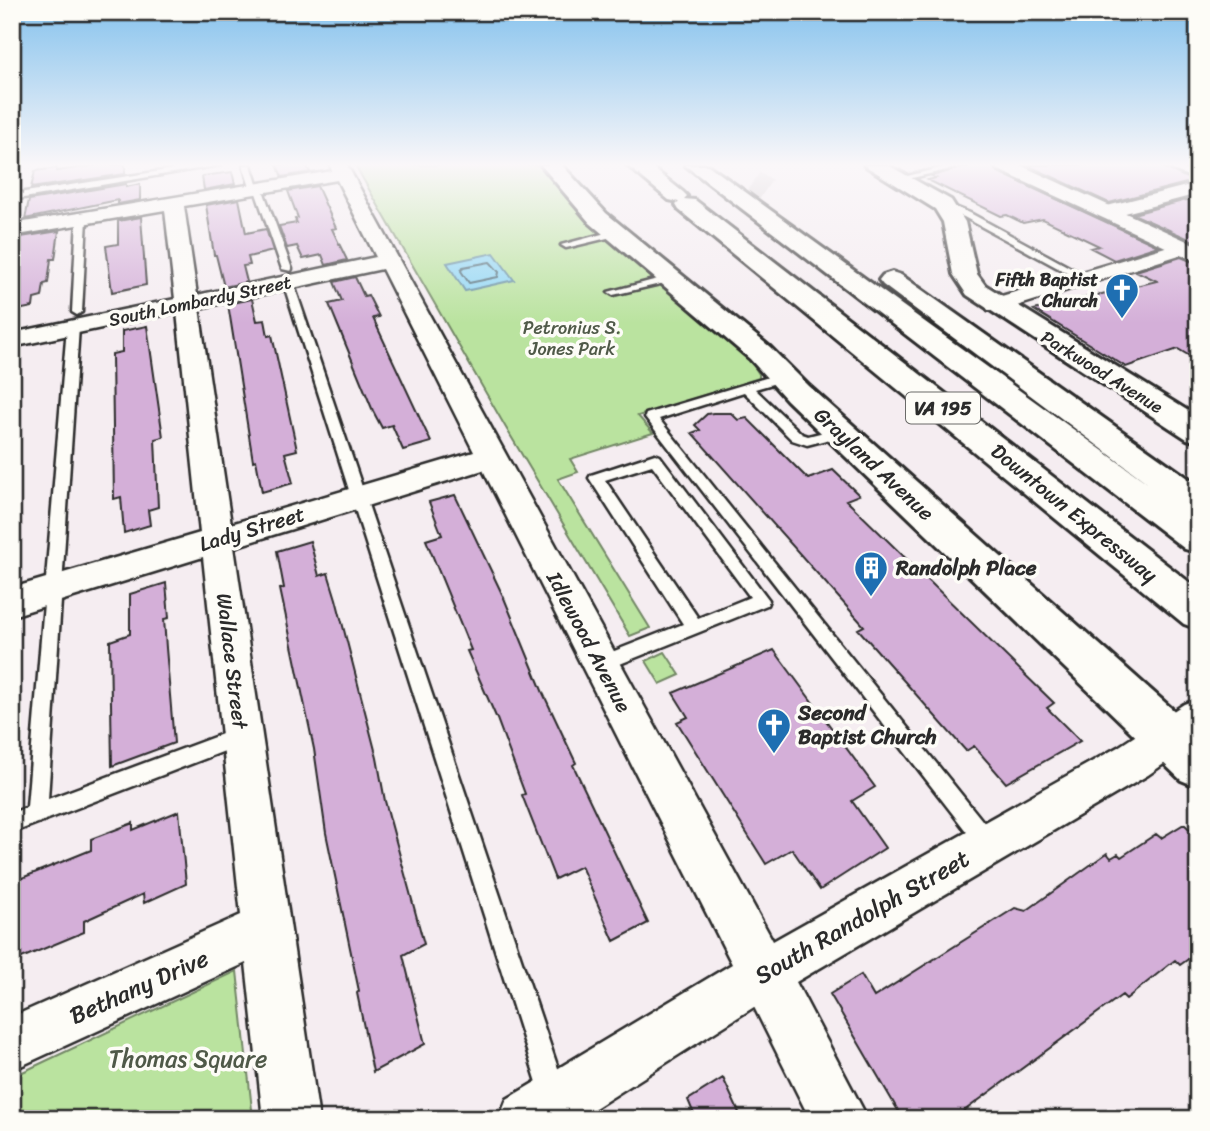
<svg xmlns="http://www.w3.org/2000/svg" width="1210" height="1131" viewBox="0 0 1210 1131" font-family="Sriracha,sans-serif">
	<rect width="100%" height="100%" fill="#f5edf1"/>
	<filter id="ink" filterUnits="userSpaceOnUse"><feTurbulence type="fractalNoise" baseFrequency=".0143" numOctaves="2"/><feDisplacementMap in="SourceGraphic" scale="14" xChannelSelector="R" yChannelSelector="G"/><feConvolveMatrix kernelMatrix="1 2 1 2 8 2 1 2 1" color-interpolation-filters="sRGB"/></filter>
	<g filter="url(#ink)">
		<path fill="#bae39f" stroke="#728765" stroke-width="2" d="M355,165H541L612,239L750,360L759,374V378L638,416L653,433L570,459L578,472L558,479L650,628L630,636L506,428Z
			M665,652L680,675L660,684L646,661Z
			M237,971L253,1119H12V1077Z"/>
		<path fill="#92d7f4" stroke="#6992a4" stroke-width="2" d="M494,253L514,280L465,291L447,263Z"/>
		<g fill="none" stroke-linecap="round" stroke-linejoin="round">
			<path stroke="#54707b" stroke-width="2" d="M490,262L499,272L498,277L469,283L461,271L463,267Z"/>
		</g>
		<path fill="#d4afd8" stroke="#2b2b2b" stroke-width="2" d="M97,165H125V174L31,188L35,171L57,168V171Z
			M277,165H306L310,172L282,177Z
			M970,165H991L996,171L1158,246L1114,260L1091,248L1099,246L1043,219L1023,223L1007,215L1001,216L928,180L936,178L932,176Z
			M1027,165H1159L1194,181L1109,203Z
			M232,172L235,184L204,190L202,176Z
			M126,184V187L140,184V200L118,204V200L25,219L29,200Z
			M317,186L336,228L332,229L347,260L326,265L322,255L303,259L297,246L287,248L279,226L297,223L295,219L298,218L288,191Z
			M1198,197V243L1133,214Z
			M239,199L246,233L266,229L273,251L248,257L250,265L243,266L247,282L224,287L216,255H214L206,205Z
			M141,217L146,285L112,292L106,246L118,244V221Z
			M59,231L55,259H51L48,283L44,284L42,297L34,299L33,307L12,311V255H15L18,242L21,237Z
			M1181,257L1198,264V361L1178,349L1126,367L1034,310L1157,281L1136,271Z
			M355,277L364,296L368,295L379,317L373,318L431,442L403,450L392,425L382,428L373,411L329,304L342,301L334,282Z
			M252,299L257,321L265,320L268,336L272,335L297,450L285,453L293,483L262,492L256,460L253,461L228,304Z
			M147,326L163,437L155,439L158,507L148,510L150,525L124,533L121,497L114,499L112,354L122,352V331Z
			M713,413H731L738,420L747,418L808,479L833,470L859,495L846,500L1054,703L1047,708L1080,741L1006,783L974,746L966,751L858,629L864,626L692,433L700,430L695,425L707,414Z
			M455,495L504,598L543,693L576,763L573,765L648,923L614,941L581,866L555,879L522,795L525,794L497,719L467,651L471,650L426,540L442,535L429,502Z
			M310,541L319,576L328,573L336,599L377,758L385,801L424,944L403,955L425,1044L373,1072L357,993L359,991L326,833L314,749L280,589L284,588L277,551Z
			M166,583L169,618L164,619L166,648L174,743L112,766L110,641L130,634V594Z
			M774,650L875,787L852,801L885,848L820,890L792,849L766,864L677,722L688,717L673,693Z
			M179,811L186,884L144,903L143,894L84,921V932L12,962V882L91,850V839L133,823V830Z
			M1184,824L1198,837V952L1180,965L1175,960L1126,999L1122,995L953,1119H903L830,994L861,975L874,997L1015,908L1026,911L1107,853L1111,858L1118,854L1121,857L1156,834L1161,838Z
			M723,1078L742,1119H696L688,1100Z"/>
		<g fill="none" stroke-linecap="round" stroke-linejoin="round">
			<path stroke="#cdc6c9" stroke-width="22" stroke-dasharray="22 11" stroke-linecap="butt" d="M754,181L766,189"/>
			<g stroke="#2b2b2b" stroke-width="5">
				<path id="lane" d="M200,165H220L12,200V194Z
					M243,165H251L257,184L264,193L292,269L291,271L282,269L256,193L249,184Z
					M952,165H968L899,181L895,179Z
					M1161,165H1173L1198,175V180Z
					M943,202L970,213L1091,279L1082,281L964,217L940,207V203Z
					M82,216L87,219L82,312L77,315L72,312L77,219Z
					M617,230L620,231V235L566,248L561,245Z
					M669,276L673,277V281L613,295L608,292Z
					M288,279L293,282L567,1095L563,1104L554,1108L545,1104L541,1095L283,282Z
					M73,324L79,327L48,799L241,727L248,730L251,736L248,742L12,833V813L27,807L67,327Z
					M782,373L788,377L786,380L755,389L802,434L808,436L840,428L845,429V435L807,445L792,440L744,392L659,419L994,835L998,842L994,849L987,853L980,849L645,417L646,414Z
					M655,454L660,456L769,600L767,605L600,672L594,669L591,664L594,659L683,624L589,478L591,475ZM652,465L750,597L698,618L605,480Z"/>
			</g>
			<g stroke="#2b2b2b" stroke-width="5">
				<path id="street" d="M330,165H347L352,174L773,941L1118,747L1184,704L1198,699V740L1148,775L796,982L868,1119H810L754,1007L578,1119H499L507,1099L732,964L483,470L234,547L319,1119H263L246,963L12,1070V1017L241,915L203,557L12,616V588L200,533L177,312L12,347V333L175,299L165,210L12,236V224L332,171ZM337,180L376,257L197,295L184,206ZM382,269L474,452L231,524L199,308Z
					M1198,183V194L1106,218L1097,212L1099,208Z
					M1182,242L1189,244L1192,248L1189,252L1004,310H988L985,305L988,300Z"/>
			</g>
			<g stroke="#2b2b2b" stroke-width="6">
				<path id="secondary" d="M541,165H562L606,213L770,347L809,386L1198,732V787L1181,780L787,400L750,359L590,223Z
					M864,165H888L951,200L965,222L977,274L985,285L1198,417V442L1187,439L967,295L953,274L943,222L935,209Z"/>
			</g>
			<g stroke="#2b2b2b" stroke-width="6">
				<path id="primary" d="M994,165H1020L1198,246V262L997,169Z"/>
			</g>
			<g stroke="#2b2b2b" stroke-width="6">
				<path id="highway" d="M627,165H649L683,192L687,196L684,199L695,200L1198,589V629L1184,624L679,210L676,205L679,202L669,200Z
					M685,165H708L1149,484L883,285L879,280L883,275L892,272L901,275L1198,485V517L1191,515L1198,519V553L1185,549Z"/>
			</g>
			<use href="#lane" fill="#fdfcf7" fill-rule="evenodd"/>
			<use href="#street" fill="#fdfcf7" fill-rule="evenodd"/>
			<use href="#secondary" fill="#fdfcf7" fill-rule="evenodd"/>
			<use href="#primary" fill="#fdfcf7" fill-rule="evenodd"/>
			<use href="#highway" fill="#fdfcf7" fill-rule="evenodd"/>
		</g>
	</g>
	<linearGradient id="sky" x2="0" y2="1"><stop stop-color="#85c2ed"/><stop offset="0.51" stop-color="#faf7f9"/><stop offset="1" stop-color="#faf7f9" stop-opacity="0"/></linearGradient>
	<rect width="1210" height="323" fill="url(#sky)"/>
	<defs>
		<g id="church-pin" transform="scale(1.75)"><path d="M0 17L-7.5 6A9.5 9.5 0 1 1 7.5 6Z" fill="#1f6fb2" stroke="#fdfcf7"/><path d="M-1.2-6h2.4v3.5h3.3v2.4h-3.3V6h-2.4V-.1h-3.3v-2.4h3.3Z" fill="#fff"/></g>
		<g id="building-pin" transform="scale(1.75)"><path d="M0 17L-7.5 6A9.5 9.5 0 1 1 7.5 6Z" fill="#1f6fb2" stroke="#fdfcf7"/><path d="M-4-6H4V6H1V3H-1V6H-4ZM-2.5-4.3h1.7v1.8h-1.7ZM.8-4.3h1.7v1.8H.8ZM-2.5-1h1.7V.8h-1.7ZM.8-1h1.7V.8H.8Z" fill="#fff"/></g>
	</defs>
	<g fill-rule="evenodd">
		<use href="#church-pin" x="1122" y="290"/>
		<use href="#building-pin" x="871" y="568"/>
		<use href="#church-pin" x="774" y="725"/>
	</g>
	<g text-anchor="middle" dominant-baseline="central" stroke-width="7" stroke-linejoin="round" paint-order="stroke">
		<g font-size="18" font-weight="bold" fill="#2b2b2b" stroke="#fdfcf7" text-anchor="end">
			<text x="1098" y="280">Fifth Baptist<tspan x="1098" dy="21">Church</tspan></text>
		</g>
		<g font-size="18" fill="#2b2b2b" stroke="#fdfcf7">
			<text transform="translate(200 301) rotate(-12)">South Lombardy Street</text>
			<text transform="translate(1102 372) rotate(32)">Parkwood Avenue</text>
		</g>
		<g font-size="18" fill="#4f5948" stroke="#fdfcf7">
			<text x="572" y="328">Petronius S.<tspan x="572" dy="21">Jones Park</tspan></text>
		</g>
		<rect fill="#fdfcf7" stroke="#6a6a68" stroke-width="2" x="906" y="392.5" width="74" height="31" rx="5"/>
		<g font-size="19" font-weight="bold" fill="#2b2b2b">
			<text x="943" y="408">VA 195</text>
		</g>
		<g font-size="21" fill="#2b2b2b" stroke="#fdfcf7">
			<text transform="translate(874 464) rotate(43)">Grayland Avenue</text>
			<text transform="translate(1074 513) rotate(39)">Downtown Expressway</text>
			<text transform="translate(252 529) rotate(-17)">Lady Street</text>
			<text transform="translate(589 642) rotate(62)">Idlewood Avenue</text>
			<text transform="translate(232 661) rotate(83)">Wallace Street</text>
		</g>
		<g font-size="21" font-weight="bold" fill="#2b2b2b" stroke="#fdfcf7" text-anchor="start">
			<text x="896" y="568">Randolph Place</text>
			<text x="798" y="713">Second<tspan x="798" dy="24">Baptist Church</tspan></text>
		</g>
		<g font-size="24" fill="#2b2b2b" stroke="#fdfcf7">
			<text transform="translate(862 917) rotate(-30)">South Randolph Street</text>
			<text transform="translate(139 987) rotate(-24)">Bethany Drive</text>
		</g>
		<g font-size="24" fill="#4f5948" stroke="#fdfcf7">
			<text x="188" y="1059">Thomas Square</text>
		</g>
	</g>
	<rect width="1210" height="1131" fill="none" stroke="#fdfcf7" stroke-width="42"/>
	<rect x="21" y="21" width="1168" height="1089" fill="none" stroke="#2b2b2b" stroke-width="2.5" filter="url(#ink)"/>
</svg>
